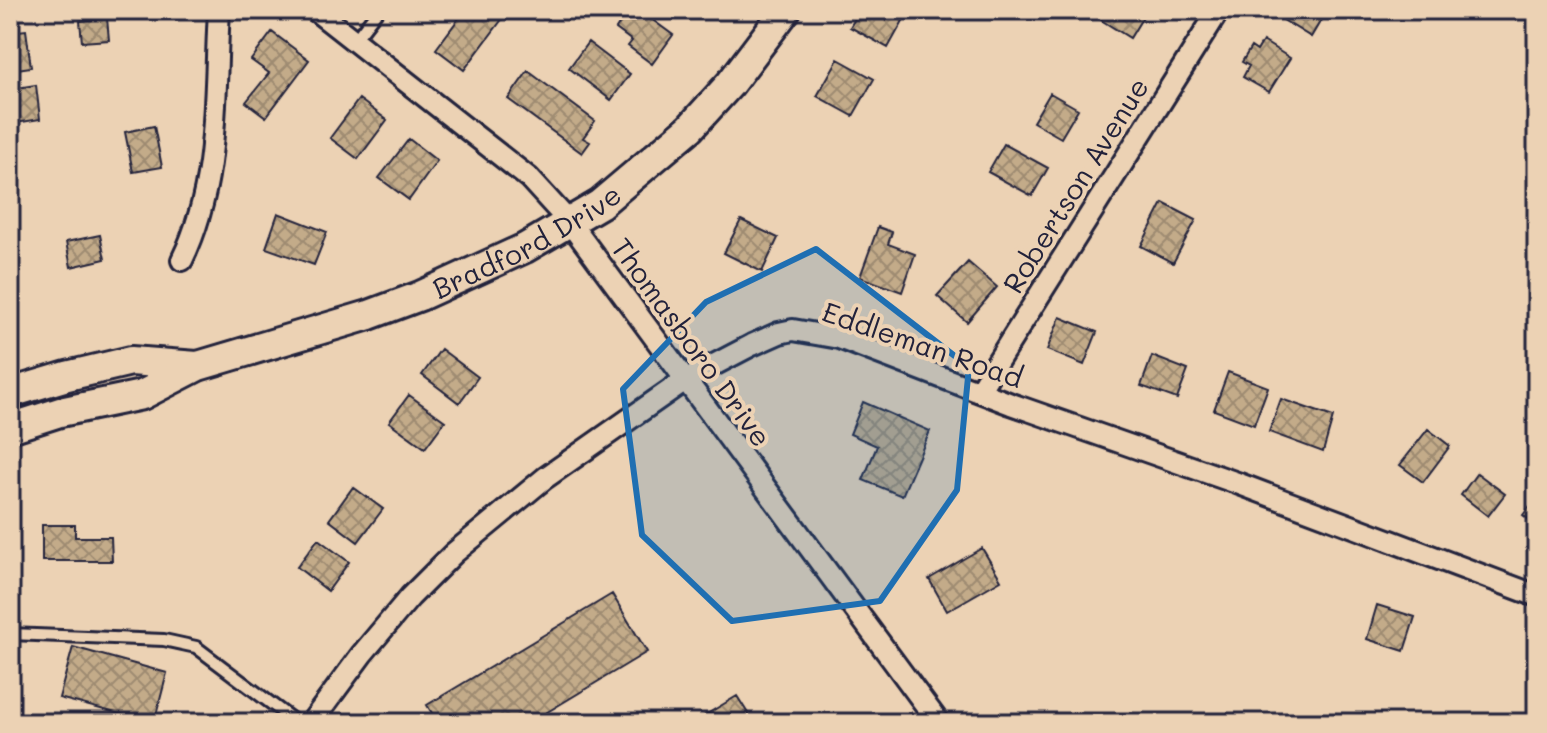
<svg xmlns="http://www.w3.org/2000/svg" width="1547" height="733" viewBox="0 0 1547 733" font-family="Mali,sans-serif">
	<defs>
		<pattern id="building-cross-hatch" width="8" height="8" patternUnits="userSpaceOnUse" patternTransform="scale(2)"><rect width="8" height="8" fill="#c3ab89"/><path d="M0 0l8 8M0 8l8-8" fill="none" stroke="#9e8b71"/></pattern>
	</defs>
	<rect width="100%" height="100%" fill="#ecd2b4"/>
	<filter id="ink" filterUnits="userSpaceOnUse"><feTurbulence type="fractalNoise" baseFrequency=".0125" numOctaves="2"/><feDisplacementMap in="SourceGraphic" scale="16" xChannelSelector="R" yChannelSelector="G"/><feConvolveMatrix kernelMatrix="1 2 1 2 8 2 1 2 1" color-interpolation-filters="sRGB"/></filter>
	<g filter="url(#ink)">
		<path fill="url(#building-cross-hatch)" stroke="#22223b" stroke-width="2" d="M465,10H501L506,14L464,70L436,49Z
			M629,10H639L673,35L652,64L628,46L632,41L616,29Z
			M663,10H685L677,20Z
			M860,10H888L904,19L888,48L850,27Z
			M1107,10H1147L1130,38L1101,20Z
			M1278,10H1327L1311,37L1275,15Z
			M107,18L109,40L82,42L80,21Z
			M26,30L31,67L10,70V32Z
			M272,32L309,60L266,117L246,102L269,73L251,60Z
			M1263,41L1290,58L1269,92L1243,77L1249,66L1242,62L1251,47L1257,51Z
			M588,42L630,74L611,100L569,68Z
			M838,59L874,79L853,116L817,96Z
			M528,71L595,121L583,138L590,142L582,153L508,99Z
			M36,85L40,119L10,124V89Z
			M1050,93L1078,109L1061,138L1033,122Z
			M359,99L387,120L358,159L330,138Z
			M154,126L162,167L133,172L125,132Z
			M409,139L437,161L409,200L379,178Z
			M1004,144L1048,168L1032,196L988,172Z
			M1163,203L1196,220L1173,263L1141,246Z
			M278,213L327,232L314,265L266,248Z
			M741,220L778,238L762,272L724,253Z
			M878,227L892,232L888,244L915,254L902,292L860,277Z
			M100,235L105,259L71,267L66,242Z
			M968,262L997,287L967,322L937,296Z
			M1060,317L1097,332L1084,365L1047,350Z
			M441,349L478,377L459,403L422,375Z
			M1152,356L1188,370L1177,399L1141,386Z
			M1228,372L1268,387L1254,425L1214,410Z
			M409,395L445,421L425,448L389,422Z
			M1281,399L1333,417L1323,452L1269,432Z
			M863,402L930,431L902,496L863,480L877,446L850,434Z
			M1428,429L1450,446L1423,482L1400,465Z
			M1477,473L1505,494L1488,516L1461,495Z
			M353,487L383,509L358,542L329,520Z
			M1537,497V526L1523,515Z
			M42,525H75V537H111L112,561H42Z
			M318,539L349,562L328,591L297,567Z
			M982,548L1001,580L947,611L929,579Z
			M612,594L647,652L529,723H438L427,705Z
			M1377,605L1415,617L1404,651L1367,639Z
			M73,647L167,673L154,723L59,698Z
			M737,696L754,723H692Z"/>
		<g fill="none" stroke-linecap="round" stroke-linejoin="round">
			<g stroke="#22223b" stroke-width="16">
				<path id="lane" d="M354,41L378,10
					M10,634L164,640L196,647L297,723"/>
			</g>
			<g stroke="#22223b" stroke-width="26">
				<path id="street" d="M315,10L529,178L570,223L939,723
					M182,260C220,182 214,95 219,10
					M979,391L1219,10
					M311,723L362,654L410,597L454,553L545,478L685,380L752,345L779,333L793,330L839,338L1011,404L1237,483L1537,596"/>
			</g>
			<g stroke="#22223b" stroke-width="34">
				<g id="secondary">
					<path d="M10,393L67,376L131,361L197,366"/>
					<path id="s1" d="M10,428L60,412L142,395L198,366L369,315L420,296L525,248L600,204L690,128L730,84L786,10"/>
				</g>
			</g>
			<use href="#lane" stroke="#ecd2b4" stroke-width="10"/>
			<use href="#street" stroke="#ecd2b4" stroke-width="20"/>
			<use href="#secondary" stroke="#ecd2b4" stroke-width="28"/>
		</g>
	</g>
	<path fill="#1f6fb2" fill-opacity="0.2" stroke="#1f6fb2" stroke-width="6" stroke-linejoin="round" d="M816,249L969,367L957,490L880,601L732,621L642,535L623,389L706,302Z"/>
	<g text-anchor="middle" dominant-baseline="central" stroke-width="8" stroke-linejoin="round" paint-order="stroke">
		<g font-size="28" fill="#22223b" stroke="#ecd2b4">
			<text transform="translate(1075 185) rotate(-58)">Robertson Avenue</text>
			<text stroke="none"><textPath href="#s1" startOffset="552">Bradford Drive</textPath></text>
			<text transform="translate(692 342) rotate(54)">Thomasboro Drive</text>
			<text transform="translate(923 344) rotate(19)">Eddleman Road</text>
		</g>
	</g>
	<rect width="1547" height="733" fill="none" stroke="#ecd2b4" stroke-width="40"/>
	<rect x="20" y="20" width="1507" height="693" fill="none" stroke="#22223b" stroke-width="3" filter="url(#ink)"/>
</svg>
